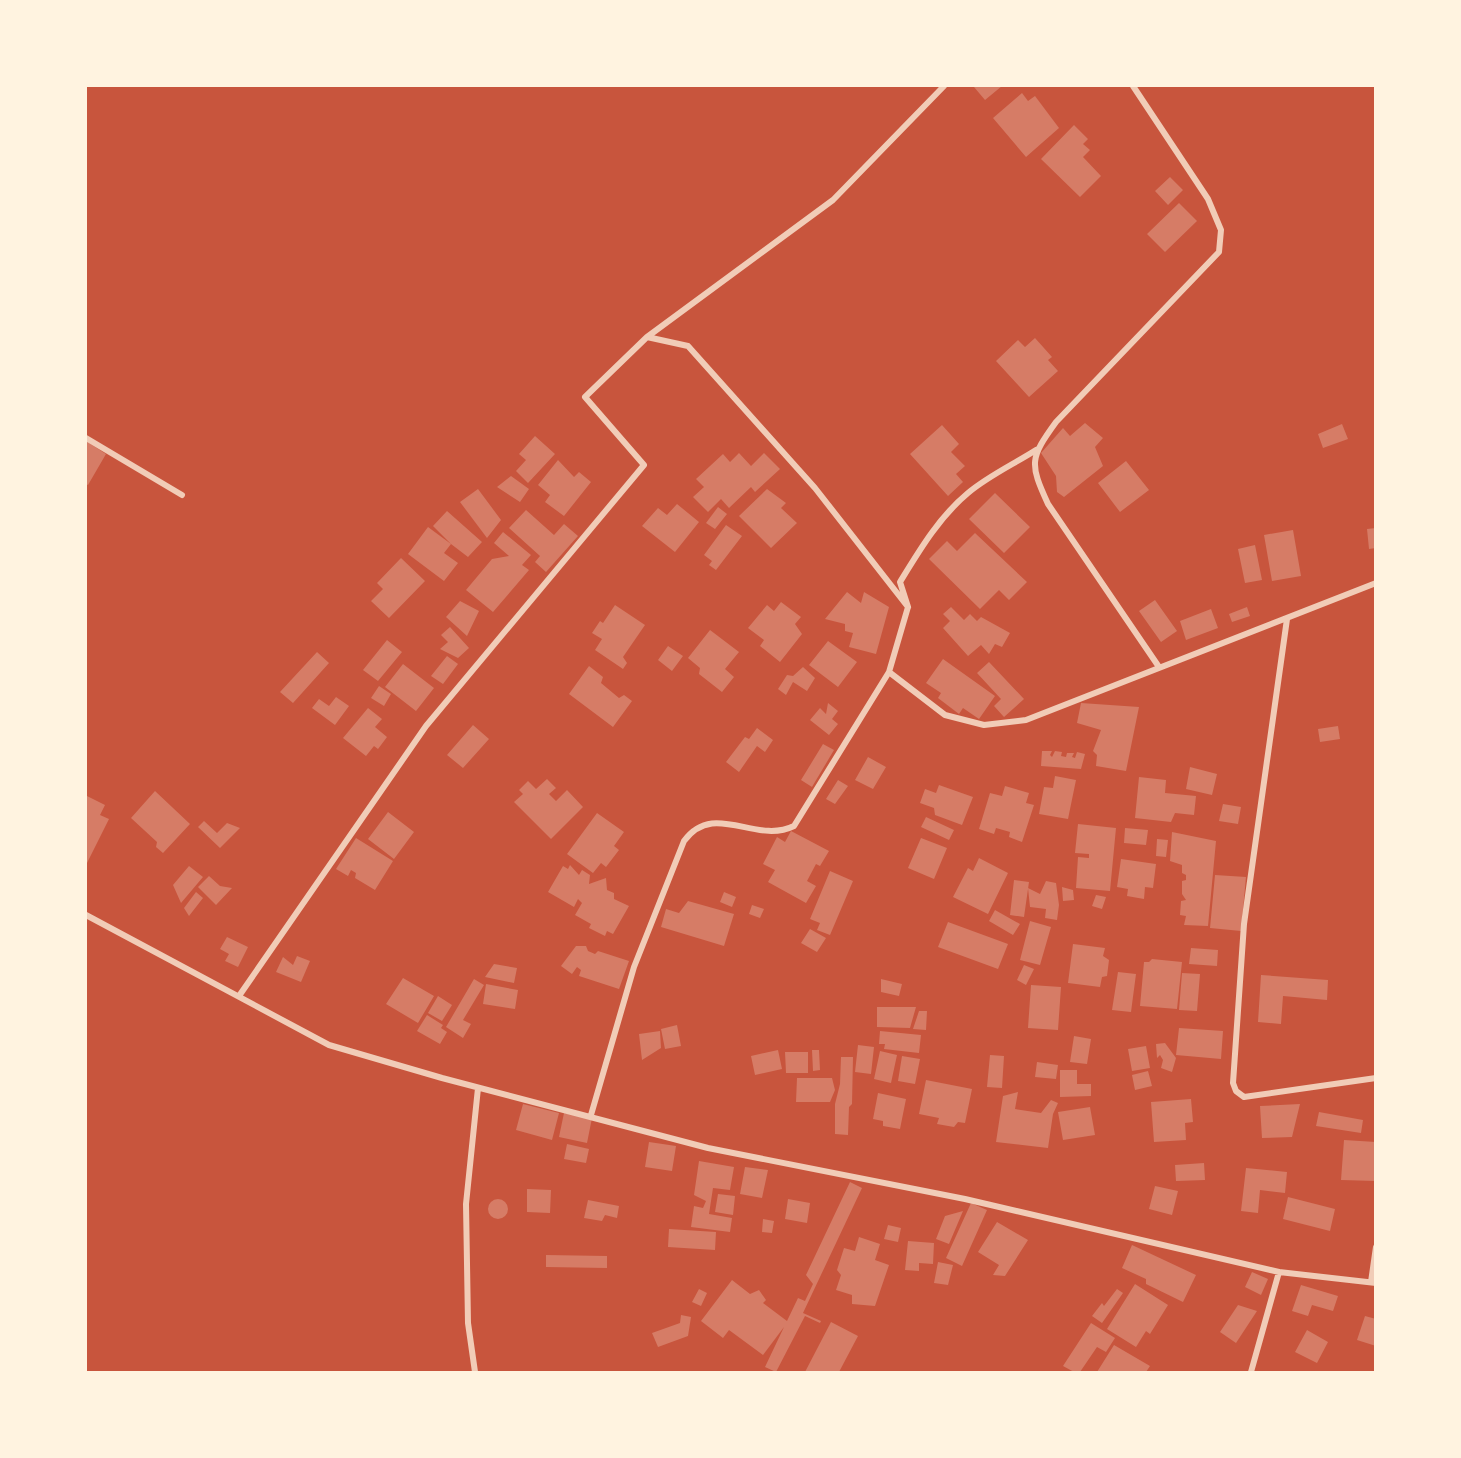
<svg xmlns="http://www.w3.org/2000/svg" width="1461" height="1458" viewBox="0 0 1461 1458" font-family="'IBM Plex Serif',serif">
	<rect width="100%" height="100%" fill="#c8553d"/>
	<path fill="#d67c66" d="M1002,86L985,100L974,87L975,86Z
		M1022,93L1028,101L1035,96L1059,128L1026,157L993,118Z
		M1074,125L1088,139L1083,144L1090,150L1083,157L1101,176L1080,197L1041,159Z
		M1170,177L1183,190L1168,205L1155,191Z
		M1179,203L1197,221L1165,252L1147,234Z
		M1035,338L1052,357L1048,360L1058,371L1029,397L996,361L1018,340L1025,347Z
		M1085,423L1103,438L1095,447L1103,466L1064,497L1057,492L1056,476L1041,453L1063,428L1070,436Z
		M1342,424L1348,439L1323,448L1318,434Z
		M942,425L959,444L951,452L965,466L956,474L963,482L948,496L910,454Z
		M535,436L555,454L528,483L516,471L526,460L519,454Z
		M86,441L106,454L88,485L86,484Z
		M739,453L751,466L764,453L780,469L755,492L751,487L729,508L721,499L708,512L693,497L704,487L696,479L723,454L730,462Z
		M558,460L574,477L579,472L591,482L564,516L545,502L550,495L538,485Z
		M1126,461L1149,490L1120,512L1098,483Z
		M511,476L529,489L520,502L497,487Z
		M478,489L501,520L487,538L460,502Z
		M767,489L786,503L781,508L797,523L771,548L739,516Z
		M995,493L1030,527L1004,553L969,519Z
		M677,504L699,522L675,552L642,526L658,508L667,515Z
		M718,507L727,514L715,529L706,523Z
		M526,510L554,535L564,524L578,536L546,572L535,562L540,556L509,528Z
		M447,511L482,542L468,557L451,544L444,553L458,563L444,581L408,554L428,527L451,544L433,526Z
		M726,525L742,536L716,570L709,565L712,561L704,555Z
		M1376,528V548L1369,549L1367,529Z
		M1293,530L1301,576L1272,581L1264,535Z
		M503,532L531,555L522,565L529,570L493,612L466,590L492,559L509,556L494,543Z
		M975,533L1027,582L1009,600L999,590L980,609L929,559L947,541L957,551Z
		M1255,545L1262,580L1245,583L1238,549Z
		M401,558L425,581L389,618L371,601L383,589L377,583Z
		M847,592L861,603L864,592L889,607L876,654L849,647L853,633L845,631V624L825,619Z
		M1155,600L1177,631L1161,642L1139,611Z
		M460,601L479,611L467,636L446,617Z
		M781,602L801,617L795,624L802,634L780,662L760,646L764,640L748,628L767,605L774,611Z
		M615,605L645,625L623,657L627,663L623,669L595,650L602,639L592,633L600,621L603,623Z
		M951,607L964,620L970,614L977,621L981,617L1010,633L1002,647L995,644L989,654L981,645L968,656L943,628L950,621L943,614Z
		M1247,607L1250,616L1232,622L1229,614Z
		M1211,609L1218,628L1186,640L1180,621Z
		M450,627L469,648L458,658L440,649L448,642L441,635Z
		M710,630L739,652L725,669L734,677L722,692L699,674L700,668L688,658Z
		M387,640L402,652L378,681L363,670Z
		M828,641L857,662L838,687L809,665Z
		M668,646L683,656L672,671L658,660Z
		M317,652L329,663L293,703L280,692Z
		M447,656L458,664L443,684L431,676Z
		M943,659L995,696L979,719L963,708L959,714L938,698L941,693L926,683Z
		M989,662L1024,699L1004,717L994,706L1001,699L977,673Z
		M403,664L434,688L416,711L385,687Z
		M589,666L603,677L601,683L619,698L624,695L632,701L613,727L569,694Z
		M803,667L815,678L807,691L793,682L786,695L778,689L787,675L793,676Z
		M379,686L391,694L384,706L371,698Z
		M336,697L349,706L335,725L312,708L319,699L329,706Z
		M828,703L838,711L832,719L838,724L829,735L810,720L820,708L826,714Z
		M1081,703L1139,707L1126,771L1096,766L1097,755L1093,751L1101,730L1077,723Z
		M368,708L382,719L375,727L387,737L378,749L374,746L366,756L343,738Z
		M473,725L489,739L463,768L447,755Z
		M1338,726L1340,739L1320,742L1318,729Z
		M757,728L773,740L765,752L757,746L739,772L726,762L745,737L749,739Z
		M823,744L834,750L812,787L801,780Z
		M1042,751H1052L1050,755L1052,757L1055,751L1062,752L1061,756L1066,757L1067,753H1074L1072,757L1075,758L1077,752L1085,754L1081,769L1041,766Z
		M868,757L886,767L873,789L855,780Z
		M1190,767L1217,774L1212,795L1186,789Z
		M1055,776L1076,780L1068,819L1039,814L1044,787L1053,788Z
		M1139,777L1166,780L1165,793L1196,796L1194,815L1175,813L1171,822L1135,818Z
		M547,779L556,788L549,794L556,801L567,790L583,807L551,839L514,802L523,794L519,790L528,781L536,789Z
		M838,780L848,786L835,804L826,799Z
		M939,785L973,797L962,825L935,815L934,808L920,803L925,789L936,793Z
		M1005,786L1029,793L1026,803L1034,805L1022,842L1009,837L1010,832L996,828L994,834L979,829L990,793L1002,796Z
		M155,791L190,824L163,853L156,847L157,842L131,818Z
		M87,796L105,805L100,815L109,819L86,865Z
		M1223,804L1241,807L1238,824L1219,821Z
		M388,812L414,832L394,859L368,839Z
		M597,813L624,832L614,846L619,850L606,867L601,863L593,873L567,854Z
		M926,817L954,830L949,840L921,827Z
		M204,821L217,833L227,823L240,828L220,848L198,827Z
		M1078,824L1116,828L1110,891L1076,888L1078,857L1089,858V854L1075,853Z
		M1125,828L1148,830L1146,845L1124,843Z
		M791,831L829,851L820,866L816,864L807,881L816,886L806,903L768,882L775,870L763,864L777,837L785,842Z
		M1172,832L1216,841L1208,926L1184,925L1186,916L1180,915L1181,901L1186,900L1182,894V881L1186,880V875L1182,873V865L1170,861Z
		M356,838L393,861L375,890L355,878L356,873L351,870L348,876L336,869Z
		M921,838L947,848L934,879L908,868Z
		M1157,839L1168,840L1166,857L1156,856Z
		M979,858L1008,873L988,914L953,897L968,868L973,871Z
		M1121,859L1156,864L1153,888L1145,887L1144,899L1127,896L1128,889L1117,887Z
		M570,865L579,875L582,870L590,875L589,884L606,878L607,890L614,893V899L629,906L613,934L607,931L605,936L589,928L591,924L575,915L582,903L578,899L574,907L548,892L563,866L568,869Z
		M189,866L203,877L181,903L173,885Z
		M830,871L853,881L830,935L817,930L820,923L810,919Z
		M1215,875L1246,877L1241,931L1210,928Z
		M209,876L220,886L232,888L216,905L198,887Z
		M1014,880L1029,882L1024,917L1010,915Z
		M1046,881L1056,883L1059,905L1057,920L1045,918L1046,909L1030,907L1028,888L1040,894Z
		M1062,887L1073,890L1074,900L1063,901Z
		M196,892L203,898L189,916L184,908Z
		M724,892L736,897L732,907L720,902Z
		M1096,895L1106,897L1102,909L1092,906Z
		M688,901L734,914L724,946L661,927L666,909L679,913Z
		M752,905L764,909L760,918L749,914Z
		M995,910L1020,924L1013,935L989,921Z
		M1030,921L1051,927L1040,965L1020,960Z
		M948,922L1008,944L998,969L938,947Z
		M810,929L826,938L817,952L801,943Z
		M227,937L248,947L238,967L225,961L229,954L220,949Z
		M1073,944L1105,948L1103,956L1109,960L1107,976L1102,977L1100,987L1068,983Z
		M576,946H586L588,951L595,954L598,951L629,961L619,989L579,976L581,970L577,967L572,974L561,966Z
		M1191,948L1218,950L1217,966L1189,964Z
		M297,956L310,961L301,982L276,972L283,957L293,965Z
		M1152,959L1182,962L1177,1009L1140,1006L1144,962H1149Z
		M494,964L517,968L514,983L485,977Z
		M1024,965L1034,969L1026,985L1017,980Z
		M1118,972L1136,974L1131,1012L1112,1010Z
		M1182,973L1200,974L1197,1011L1179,1010Z
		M1261,975L1328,980L1327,1000L1283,996L1281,1024L1258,1022Z
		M403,978L434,996L418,1023L386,1004Z
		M474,979L484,985L463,1020L471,1024L463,1038L446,1027Z
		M881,979L902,984L899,996L881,992Z
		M486,984L518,990L515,1009L483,1004Z
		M1031,985L1061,987L1058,1030L1028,1028Z
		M438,996L452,1005L442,1021L428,1013Z
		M877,1007H916L910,1028L877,1027Z
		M919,1011H927L926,1030L913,1029Z
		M427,1015L443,1025L441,1028L447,1032L440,1044L417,1031Z
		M677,1025L681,1046L665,1049L661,1029Z
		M1179,1028L1223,1031L1221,1059L1176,1055Z
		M660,1031L661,1048L642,1060L639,1034Z
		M880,1031L921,1035L919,1053L884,1049L885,1044H879Z
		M1074,1036L1091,1039L1087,1064L1070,1062Z
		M1165,1043L1176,1058L1172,1072L1161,1068L1163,1060L1160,1055L1157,1058L1156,1044Z
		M858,1045L874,1047L871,1074L855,1072Z
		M1146,1046L1150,1068L1132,1071L1128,1049Z
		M778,1050L782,1069L755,1075L751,1056Z
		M812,1050H819L820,1070L813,1071Z
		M880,1051L897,1055L891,1083L874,1079Z
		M785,1052H808V1073H786Z
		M990,1055L1004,1056L1002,1088L987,1087Z
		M902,1056L920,1059L915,1084L898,1081Z
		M841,1057H853L852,1104L849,1107L848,1135L835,1134V1104L840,1084Z
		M1037,1062L1058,1065L1056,1079L1035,1077Z
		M1060,1070H1077V1084H1091V1096L1060,1097Z
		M1148,1071L1152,1086L1135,1090L1132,1075Z
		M797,1078H832L835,1090L830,1102H796Z
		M926,1080L972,1089L965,1123L958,1122L954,1127L937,1124L939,1118L919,1114Z
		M1018,1092L1015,1109L1041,1113L1051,1100L1058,1103L1053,1114L1048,1148L996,1142L1003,1096Z
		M878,1093L906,1099L900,1129L883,1126V1121L873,1119Z
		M1191,1099L1193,1122L1185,1123L1186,1140L1154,1142L1151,1102Z
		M523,1104L559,1113L552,1140L516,1130Z
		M1300,1104L1292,1137L1262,1138L1260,1106Z
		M1090,1107L1095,1135L1063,1140L1058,1112Z
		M1319,1112L1363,1120L1361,1133L1316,1126Z
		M564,1113L592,1118L587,1143L559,1137Z
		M1344,1140L1376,1142V1181L1341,1180Z
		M649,1142L676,1146L672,1171L645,1167Z
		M567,1144L589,1149L586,1163L564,1159Z
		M699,1161L734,1167L730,1190L713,1188L709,1214L732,1218L730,1232L691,1227L694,1206L703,1208L706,1201L694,1195Z
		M1204,1163L1205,1180L1176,1181L1175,1165Z
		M745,1167L768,1170L762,1198L740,1194Z
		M1246,1168L1287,1172L1285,1193L1260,1190L1258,1213L1241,1211Z
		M850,1182L862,1188L803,1313L821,1321L820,1323L805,1316L776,1372L765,1367L784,1327L763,1355L729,1330L723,1338L701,1321L732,1280L750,1294L759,1290L766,1300L763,1303L787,1321L798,1298L805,1301L813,1284L806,1275Z
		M1155,1186L1178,1191L1172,1215L1149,1209Z
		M527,1189L551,1190L550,1213L527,1212Z
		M718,1194L735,1196L733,1215L715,1212Z
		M1288,1197L1335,1209L1330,1231L1283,1219Z
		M488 1209a10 10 0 1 1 20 0a10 10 0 1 1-20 0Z
		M788,1199L810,1203L807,1223L785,1219Z
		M588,1200L619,1206L617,1218L605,1215L602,1221L584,1218Z
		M971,1203L987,1210L962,1266L946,1258Z
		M963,1211L949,1244L936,1239L945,1216Z
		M763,1219L774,1221L772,1233L762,1232Z
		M997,1222L1028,1240L1005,1276L993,1275L999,1265L978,1252Z
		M888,1225L901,1228L898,1242L884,1239Z
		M669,1229L716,1232L715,1250L668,1247Z
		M859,1237L880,1244L875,1260L889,1265L875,1306L852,1304V1295L836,1290L841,1275L837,1270L844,1248L855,1251Z
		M908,1241L934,1243L933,1264L919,1263V1271L905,1270Z
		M1132,1245L1196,1275L1183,1302L1146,1284V1279L1122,1268Z
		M546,1255L607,1256V1268L546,1267Z
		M938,1262L953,1265L948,1285L934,1283Z
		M1252,1272L1268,1279L1261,1295L1245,1287Z
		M1135,1284L1168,1305L1150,1334L1146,1331L1136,1347L1107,1329Z
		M1301,1285L1338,1296L1333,1311L1312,1305L1308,1316L1292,1311Z
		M699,1289L707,1293L701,1306L692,1302Z
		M1117,1289L1123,1293L1102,1323L1092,1316L1102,1303L1104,1306Z
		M1238,1305L1257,1311L1236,1343L1220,1332Z
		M681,1315L691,1317L688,1336L658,1347L652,1333L680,1323Z
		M1365,1316L1376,1319V1346L1357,1340Z
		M831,1322L858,1336L839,1372H805Z
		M1091,1323L1115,1338L1106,1352L1097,1347L1080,1372H1074L1063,1366Z
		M1307,1330L1328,1342L1317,1363L1295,1352Z
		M1114,1345L1150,1366L1146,1372H1097Z"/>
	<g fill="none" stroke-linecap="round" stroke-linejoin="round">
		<path stroke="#f1ccb7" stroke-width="6" d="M1133,86L1208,199L1221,230L1219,252L1056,422C1030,458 1029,463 1048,504L1159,667
			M647,337L833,200L944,86
			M86,438L182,495
			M1287,619L1244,924L1233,1083L1236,1091L1244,1097L1376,1078
			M889,672L945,715L984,725L1026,720L1376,583
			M86,915L329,1045L442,1078L708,1148L965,1199L1279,1272L1376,1283
			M239,996L426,726L644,465L585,397L647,337L688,346L815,488L908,607
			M591,1115L634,967L684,841C714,800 755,845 794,826L889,672L908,607L900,582C919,551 939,517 968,493C988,476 1014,464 1036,450
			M1371,1282L1376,1247
			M475,1372L468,1323L466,1204L478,1088
			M1251,1372L1279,1272"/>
	</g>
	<rect width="1461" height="1458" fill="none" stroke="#fff3e0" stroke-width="174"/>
</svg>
